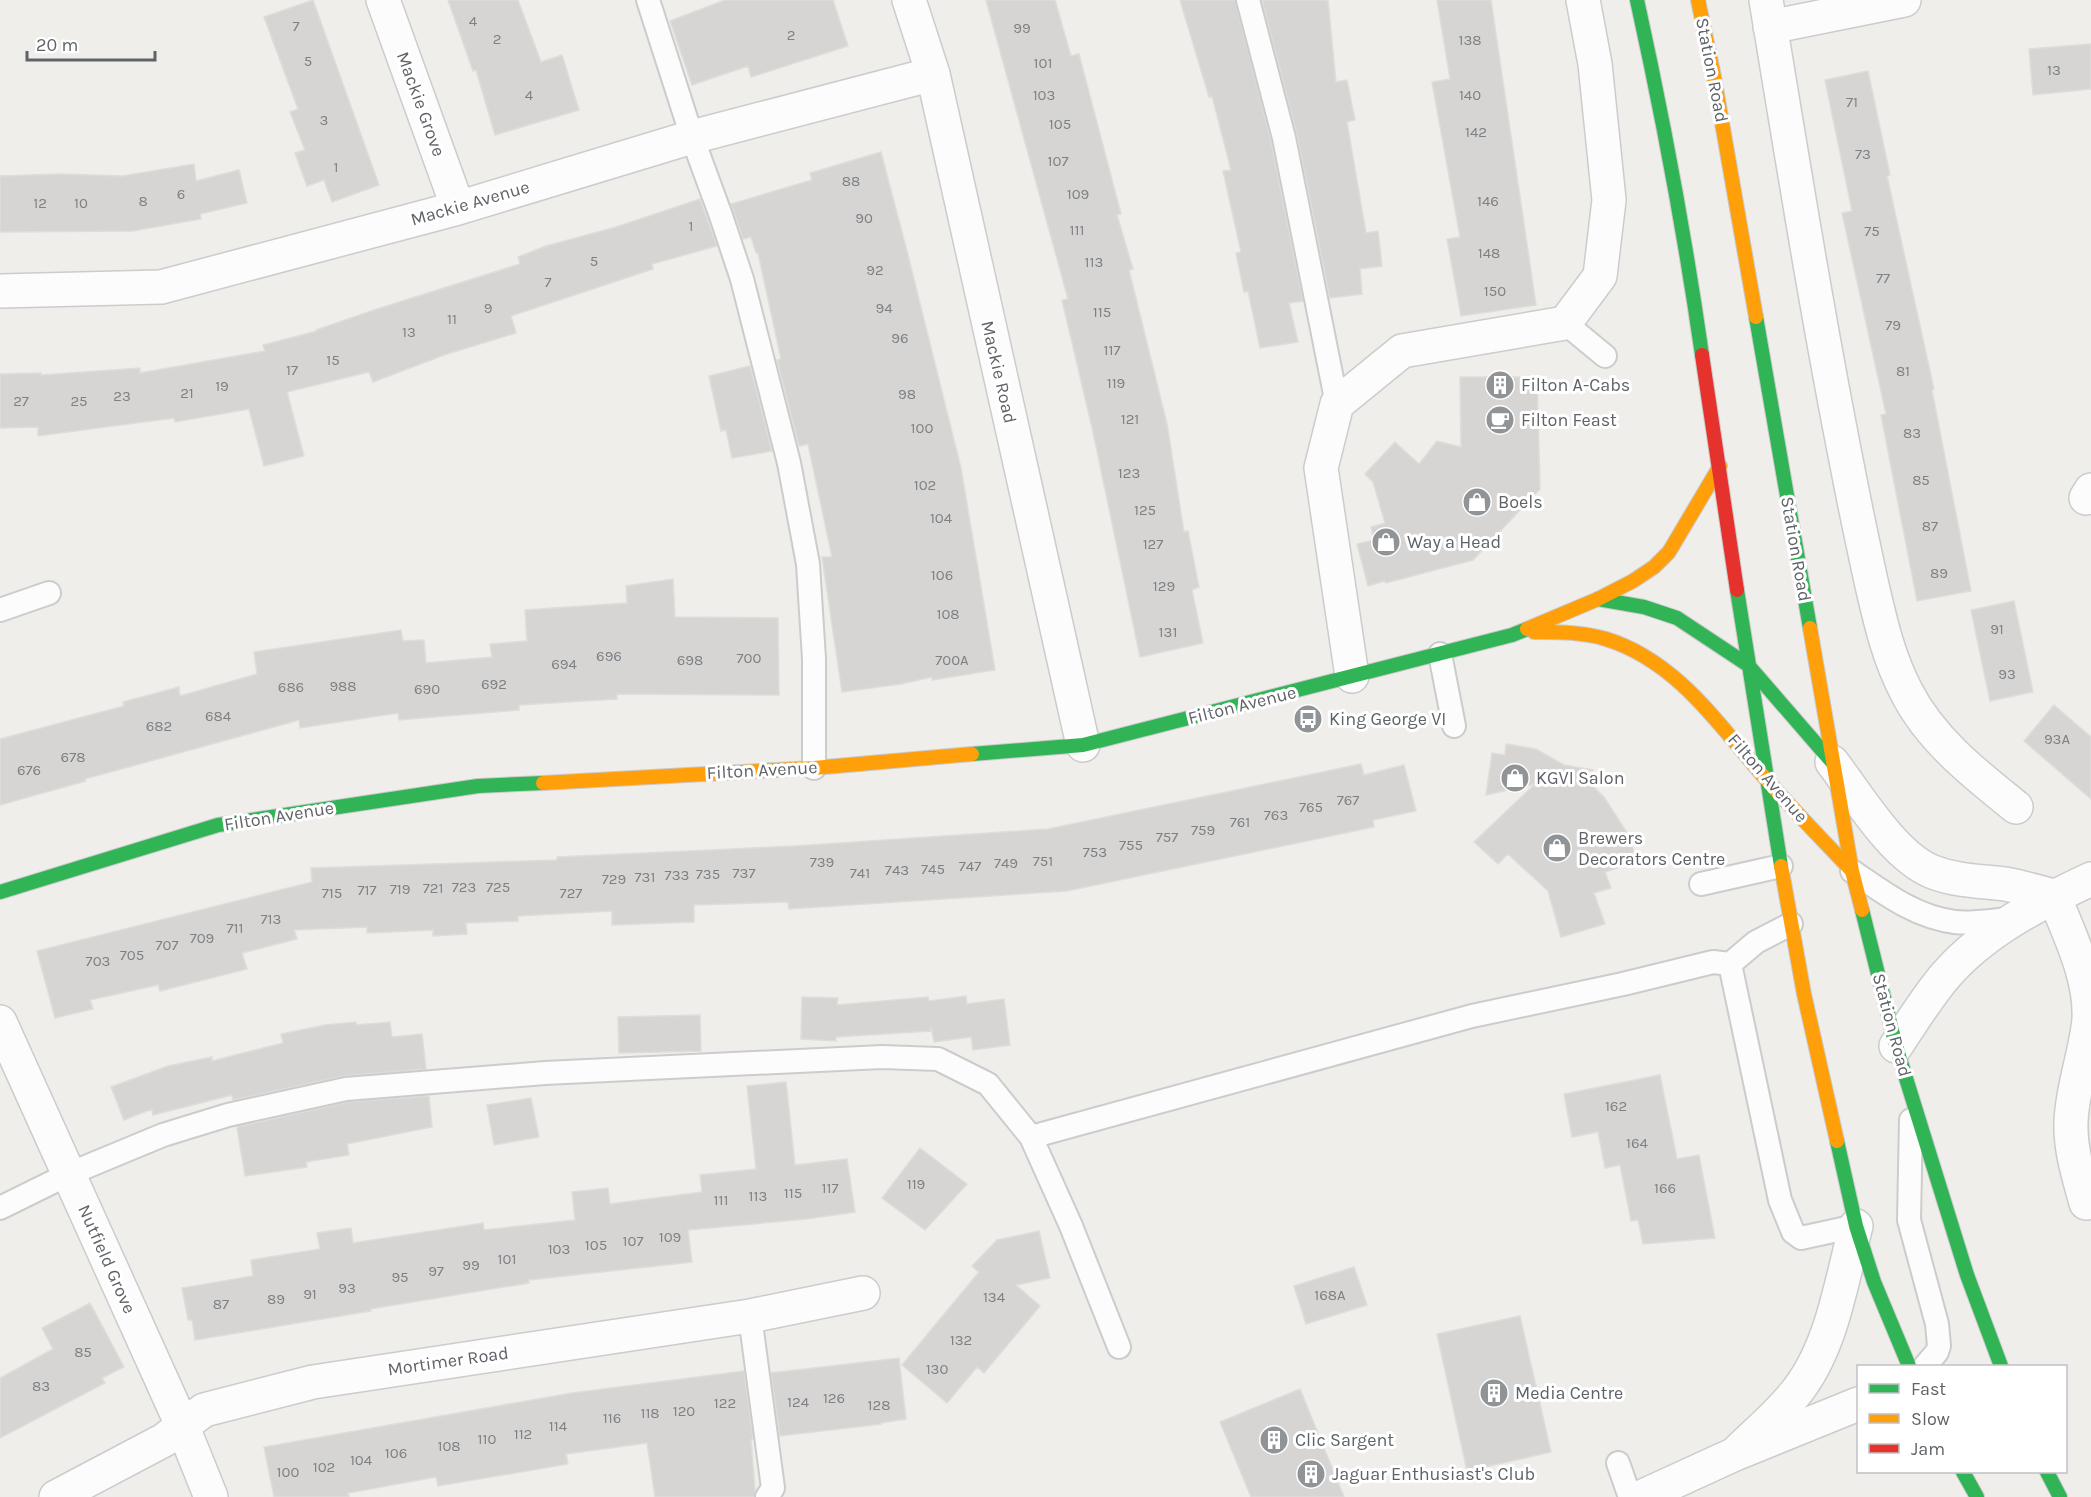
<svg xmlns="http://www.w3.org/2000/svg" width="2091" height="1497" viewBox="0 0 2091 1497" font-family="Karla,sans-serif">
	<rect width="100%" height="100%" fill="#efeeea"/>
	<path fill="#d6d5d3" stroke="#deddd9" stroke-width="1.5" d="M313,0L379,185L332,202L324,180L307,186L295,153L305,150L290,112L298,109L264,17Z
		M448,0H518L541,62L562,55L579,110L495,135L476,70L473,71Z
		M725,0H833L848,46L751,77L748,66L692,85L670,21Z
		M986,0H1055L1071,56L1079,54L1121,214L1117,215L1133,269L1129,270L1167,424L1184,532L1188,531L1199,587L1192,590L1203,643L1140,657L1093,432L1062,300L1068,299Z
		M1180,0H1235L1271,141L1303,301L1289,303L1298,342L1260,348L1248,291L1244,292L1236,253L1241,252L1223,171L1231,170L1212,96L1209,97Z
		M1262,0H1328L1336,82L1347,80L1355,120L1347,122L1366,233L1378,231L1382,266L1360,269L1362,294L1330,298L1297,135Z
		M1437,0H1491L1536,305L1461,316L1447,239L1460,237L1432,82L1450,79Z
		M2091,44V89L2033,95L2029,49Z
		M1868,71L1890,175L1887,176L1934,389L1932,390L1944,452L1971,591L1917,601L1881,415L1886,414L1842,213L1852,211L1825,80Z
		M881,152L908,255L961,468L995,670L932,680V677L901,684L842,692L822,557H832L808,444L799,446L777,360L781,359L758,253H756L751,237L743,239L731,204L812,180L810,173Z
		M194,164L196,181L239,170L247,203L200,214L201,219L133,231L0,232V176L60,174L122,176Z
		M700,199L717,246L652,264L653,269L511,316L516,333L444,355L373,382L369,372L287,392L304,456L264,466L249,409L175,422L174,418L38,436V427L0,428V374L41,373V375L140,368V373L265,351L263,345L317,331L316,330L374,310L520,264L518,257L546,246L616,227Z
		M750,366L772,451L732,458L726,430L721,431L709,376Z
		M1460,377H1537L1540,489L1473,560L1386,583L1384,581L1368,586L1357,544L1374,540L1371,527L1385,523L1373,482L1365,474L1395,442L1419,464L1437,441L1461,447Z
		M673,579L675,617L778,618L779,695L617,694V699L519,705V710L399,720L398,713L300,728L299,720L85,779L86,781L0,805V739L124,706L123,702L179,687L180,696L257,674L254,652L401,630L403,641L424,640L426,663L492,657L490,644L527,641L525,610L627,603L626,586Z
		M2014,601L2033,692L1990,701L1971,610Z
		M2054,705L2091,737V799L2024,741Z
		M1506,744L1536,749L1564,765L1594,770L1580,774L1604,797L1628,834L1637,861L1605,872L1611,888L1594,893L1605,924L1561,937L1548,891L1508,854L1498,864L1474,842L1535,784L1486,795L1492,753L1505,755Z
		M1361,764L1364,775L1404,765L1416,811L1373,820L1374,827L1067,891L789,909L788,902L694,905V922L612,925V911L518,916V921L466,923L467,934L433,936V930L367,933V927L294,930L297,939L242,953L247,969L160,991L158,985L90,1000L93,1009L55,1018L37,951L312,882L311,868L557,860V857L795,846L1048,829Z
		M966,996L967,1004L1004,999L1010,1045L973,1050L971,1037L934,1042L931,1027V1031L836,1037V1041L801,1039L802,997L838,998L837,1005L928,997L929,1001Z
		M700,1015L701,1051L619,1053L618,1017Z
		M356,1022V1025L390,1022L392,1037L422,1034L426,1069L343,1076L233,1100L232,1095L153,1115L152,1109L124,1120L111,1087L168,1066L212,1057V1061L283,1043L281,1034L325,1025Z
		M1660,1075L1677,1159L1699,1155L1715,1238L1643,1244L1638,1220L1631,1221L1620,1165L1605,1168L1598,1132L1572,1137L1564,1094Z
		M786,1082L795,1165L847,1159L855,1212L806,1219L688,1230L692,1262L529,1280V1283L370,1309L371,1311L195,1340L192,1320H188L182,1288L253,1276L251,1260L320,1249L317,1233L351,1228L353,1243L483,1223L484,1230L575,1220L572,1192L608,1188L610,1204L702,1192L700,1175L756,1169L747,1086Z
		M429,1096L432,1127L347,1144L349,1155L306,1162L307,1167L245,1176L237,1127L348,1102Z
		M531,1098L539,1137L494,1145L487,1105Z
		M920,1148L967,1184L925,1230L882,1198Z
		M1039,1231L1050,1278L1016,1285L1040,1306L984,1373L977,1367L947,1403L902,1365L979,1272L972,1266L997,1240Z
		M1354,1267L1367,1305L1306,1324L1294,1286Z
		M90,1303L124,1367L102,1378L105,1383L0,1438V1378L53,1349L42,1328Z
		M1520,1316L1551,1452L1467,1471L1437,1334Z
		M899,1358L906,1419L881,1423V1424L780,1436L771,1373Z
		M744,1371L753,1439L751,1440L755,1490L754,1497H655L647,1443L566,1454L568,1464L438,1486L436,1477L348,1493L349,1497H274L264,1447L572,1393Z
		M1300,1389L1344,1497H1251L1220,1422Z"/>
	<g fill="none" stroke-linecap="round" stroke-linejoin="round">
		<g stroke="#cbcccc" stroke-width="26">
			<path id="lane" d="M648,0L692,137L721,216L742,279L789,463L808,564L814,659V768
				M1248,0L1284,138L1337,404
				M1565,323L1605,356
				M0,610L49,593
				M1440,654L1454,726
				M1852,871C1884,893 1915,917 1955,922C1974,924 1993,920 2011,919
				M1701,884L1781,866
				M1730,964L1780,1200L1793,1232L1801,1238L1856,1226
				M1730,964L1756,942L1791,924
				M1911,1120L1909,1220L1937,1324L1939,1346L1937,1352L1925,1366
				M1031,1137L1472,1016L1623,984L1713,962L1730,964
				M0,1208L69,1174L163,1135L228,1115L346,1089L545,1073L882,1057L938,1059L988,1084L1031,1137L1071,1226L1119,1347
				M750,1316L773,1488L767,1497
				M1618,1463L1630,1497"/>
		</g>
		<g stroke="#cbcccc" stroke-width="36">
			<path id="street" d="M383,0L458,208
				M909,0L933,74L1083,745
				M1766,0C1792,157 1817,314 1848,470C1855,507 1863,544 1871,581C1880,620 1888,657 1907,693C1931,740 1976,775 2016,807
				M1770,27L1904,0
				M0,291L161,287L458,208L692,137L933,74
				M2086,498L2091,490
				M1352,676L1321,468L1337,404L1402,351L1565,323L1600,276L1609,200L1595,64L1583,0
				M1832,762C1858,796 1894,857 1933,872C1956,881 1981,881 2005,884C2022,887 2038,892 2054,896
				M2054,896C2069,934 2091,977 2089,1019C2086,1053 2072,1088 2071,1122C2070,1150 2079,1177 2086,1203
				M0,1022L182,1425L211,1497
				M1896,1046C1912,1022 1927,997 1946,975C1984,931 2040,903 2091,879
				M1735,1454C1754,1435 1777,1416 1794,1395C1832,1350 1841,1282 1856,1226
				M56,1497L164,1440L204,1410L313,1382L750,1316L863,1293
				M1641,1497L1735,1454L1858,1404"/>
		</g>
		<g stroke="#cacacb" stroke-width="16">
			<path id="fast" d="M1637,0C1663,118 1685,236 1702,355
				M1756,317L1810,628
				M1737,590L1781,866
				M1598,599L1644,607L1677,618L1748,665L1832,762
				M972,754L1083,745L1512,635L1527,629
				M0,892L218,825L478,786L543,783
				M1862,910L1896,1046L1967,1275L2001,1366
				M1837,1141L1856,1226L1874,1282L1909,1366
				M1963,1472L1977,1497
				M2047,1472L2060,1497"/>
		</g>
		<g stroke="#cacacb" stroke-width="16">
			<path id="slow" d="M1698,0L1714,77L1756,317
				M1810,628L1852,871L1862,910
				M1527,629L1598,599L1633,581L1654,567L1669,552L1720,466
				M1534,632C1558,632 1583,632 1606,639C1677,661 1719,725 1765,778C1793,810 1823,840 1852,871
				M543,783L814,768L972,754
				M1781,866L1804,994L1837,1141"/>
		</g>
		<g stroke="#cacacb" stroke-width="16">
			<path id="jam" d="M1702,355L1737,590"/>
		</g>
		<use href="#lane" stroke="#fdfcfc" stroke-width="22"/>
		<use href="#street" stroke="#fdfcfc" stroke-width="33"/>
		<use href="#fast" stroke="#30b455" stroke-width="14"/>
		<use href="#slow" stroke="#ff9f0a" stroke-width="14"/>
		<use href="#jam" stroke="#e5322d" stroke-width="14"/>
	</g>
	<defs>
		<g id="building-disc" transform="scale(1.5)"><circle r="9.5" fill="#919496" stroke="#fff"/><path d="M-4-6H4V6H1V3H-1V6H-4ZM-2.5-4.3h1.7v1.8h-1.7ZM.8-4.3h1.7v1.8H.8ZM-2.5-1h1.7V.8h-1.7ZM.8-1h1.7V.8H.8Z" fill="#fff"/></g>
		<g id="cafe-disc" transform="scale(1.5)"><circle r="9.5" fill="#919496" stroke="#fff"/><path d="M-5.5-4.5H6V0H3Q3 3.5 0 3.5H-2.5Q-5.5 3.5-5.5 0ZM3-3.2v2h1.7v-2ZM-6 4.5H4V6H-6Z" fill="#fff"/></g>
		<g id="shop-disc" transform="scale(1.5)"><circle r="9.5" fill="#919496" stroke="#fff"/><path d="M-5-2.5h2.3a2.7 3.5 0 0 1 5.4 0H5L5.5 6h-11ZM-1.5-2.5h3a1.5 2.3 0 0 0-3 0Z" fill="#fff"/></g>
		<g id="bus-disc" transform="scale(1.5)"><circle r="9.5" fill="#919496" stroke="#fff"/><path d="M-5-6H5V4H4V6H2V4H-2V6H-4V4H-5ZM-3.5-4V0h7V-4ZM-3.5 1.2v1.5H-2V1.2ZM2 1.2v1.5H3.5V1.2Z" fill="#fff"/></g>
	</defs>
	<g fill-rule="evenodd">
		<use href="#building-disc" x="1500" y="385"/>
		<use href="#cafe-disc" x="1500" y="420"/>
		<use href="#shop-disc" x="1477" y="502"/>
		<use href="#shop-disc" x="1386" y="542"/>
		<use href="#bus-disc" x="1308" y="719"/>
		<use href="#shop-disc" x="1515" y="778"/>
		<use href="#shop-disc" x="1557" y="848"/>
		<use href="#building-disc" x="1494" y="1393"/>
		<use href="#building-disc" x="1274" y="1440"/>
		<use href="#building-disc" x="1311" y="1474"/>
	</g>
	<g text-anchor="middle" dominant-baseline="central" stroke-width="6" stroke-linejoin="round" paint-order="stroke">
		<g font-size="15" fill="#7e8184">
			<text x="473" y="21">4</text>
			<text x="296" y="26">7</text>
			<text x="1022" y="28">99</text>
			<text x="791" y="35">2</text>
			<text x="497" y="39">2</text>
			<text x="1470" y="40">138</text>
			<text x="308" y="61">5</text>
			<text x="1043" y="63">101</text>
			<text x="2054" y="70">13</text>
			<text x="529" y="95">4</text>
			<text x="1044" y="95">103</text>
			<text x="1470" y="95">140</text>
			<text x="1852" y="102">71</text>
			<text x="324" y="120">3</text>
			<text x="1060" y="124">105</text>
			<text x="1476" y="132">142</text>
			<text x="1863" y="154">73</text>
			<text x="1058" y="161">107</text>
			<text x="336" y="167">1</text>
			<text x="851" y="181">88</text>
			<text x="181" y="194">6</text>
			<text x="1078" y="194">109</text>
			<text x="143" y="201">8</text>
			<text x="1488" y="201">146</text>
			<text x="40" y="203">12</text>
			<text x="81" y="203">10</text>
			<text x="864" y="218">90</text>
			<text x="691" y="226">1</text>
			<text x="1077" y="230">111</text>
			<text x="1872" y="231">75</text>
			<text x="1489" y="253">148</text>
			<text x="594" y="261">5</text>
			<text x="1094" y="262">113</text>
			<text x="875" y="270">92</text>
			<text x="1883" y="278">77</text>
			<text x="548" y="282">7</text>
			<text x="1495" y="291">150</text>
			<text x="488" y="308">9</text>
			<text x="884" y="308">94</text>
			<text x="1102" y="312">115</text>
			<text x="452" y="319">11</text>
			<text x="1893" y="325">79</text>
			<text x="409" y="332">13</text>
			<text x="900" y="338">96</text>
			<text x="1112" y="350">117</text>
			<text x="333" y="360">15</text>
			<text x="292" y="370">17</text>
			<text x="1903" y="371">81</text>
			<text x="1116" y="383">119</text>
			<text x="222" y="386">19</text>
			<text x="187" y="393">21</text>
			<text x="907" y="394">98</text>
			<text x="122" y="396">23</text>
			<text x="21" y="401">27</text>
			<text x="79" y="401">25</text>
			<text x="1130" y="419">121</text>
			<text x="922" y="428">100</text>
			<text x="1912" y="433">83</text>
			<text x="1129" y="473">123</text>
			<text x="1921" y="480">85</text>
			<text x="925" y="485">102</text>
			<text x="1145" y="510">125</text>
			<text x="941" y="518">104</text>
			<text x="1930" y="526">87</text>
			<text x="1153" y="544">127</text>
			<text x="1939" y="573">89</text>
			<text x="942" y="575">106</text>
			<text x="1164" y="586">129</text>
			<text x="948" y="614">108</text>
			<text x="1997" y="629">91</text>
			<text x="1168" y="632">131</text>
			<text x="609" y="656">696</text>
			<text x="749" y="658">700</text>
			<text x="690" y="660">698</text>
			<text x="952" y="660">700A</text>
			<text x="564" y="664">694</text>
			<text x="2007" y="674">93</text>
			<text x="494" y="684">692</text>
			<text x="343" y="686">988</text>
			<text x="291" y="687">686</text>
			<text x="427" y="689">690</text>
			<text x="218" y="716">684</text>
			<text x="159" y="726">682</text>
			<text x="2057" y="739">93A</text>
			<text x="73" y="757">678</text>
			<text x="29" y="770">676</text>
			<text x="1348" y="800">767</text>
			<text x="1311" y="807">765</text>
			<text x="1276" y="815">763</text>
			<text x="1240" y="822">761</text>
			<text x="1203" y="830">759</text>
			<text x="1167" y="837">757</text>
			<text x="1131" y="845">755</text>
			<text x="1095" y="852">753</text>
			<text x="1043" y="861">751</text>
			<text x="822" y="862">739</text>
			<text x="1006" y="863">749</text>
			<text x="970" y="866">747</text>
			<text x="933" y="869">745</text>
			<text x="897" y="870">743</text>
			<text x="744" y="873">737</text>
			<text x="860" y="873">741</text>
			<text x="708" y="874">735</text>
			<text x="677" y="875">733</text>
			<text x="645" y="877">731</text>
			<text x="614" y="879">729</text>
			<text x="464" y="887">723</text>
			<text x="498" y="887">725</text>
			<text x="433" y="888">721</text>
			<text x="400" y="889">719</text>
			<text x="367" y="890">717</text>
			<text x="332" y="893">715</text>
			<text x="571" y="893">727</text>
			<text x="271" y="919">713</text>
			<text x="235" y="928">711</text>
			<text x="202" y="938">709</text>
			<text x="167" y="945">707</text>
			<text x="132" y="955">705</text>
			<text x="98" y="961">703</text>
			<text x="1616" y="1106">162</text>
			<text x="1637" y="1143">164</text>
			<text x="916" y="1184">119</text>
			<text x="830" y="1188">117</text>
			<text x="1665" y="1188">166</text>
			<text x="793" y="1193">115</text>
			<text x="758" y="1196">113</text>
			<text x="721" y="1200">111</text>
			<text x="670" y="1237">109</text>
			<text x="633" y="1241">107</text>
			<text x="596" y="1245">105</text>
			<text x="559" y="1249">103</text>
			<text x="507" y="1259">101</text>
			<text x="471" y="1265">99</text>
			<text x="436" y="1271">97</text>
			<text x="400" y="1277">95</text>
			<text x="347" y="1288">93</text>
			<text x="310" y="1294">91</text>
			<text x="1330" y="1295">168A</text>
			<text x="994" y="1297">134</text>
			<text x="276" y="1299">89</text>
			<text x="221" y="1304">87</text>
			<text x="961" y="1340">132</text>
			<text x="83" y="1352">85</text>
			<text x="937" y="1369">130</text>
			<text x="41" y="1386">83</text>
			<text x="834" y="1398">126</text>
			<text x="798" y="1402">124</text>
			<text x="725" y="1403">122</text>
			<text x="879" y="1405">128</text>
			<text x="684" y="1411">120</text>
			<text x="650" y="1413">118</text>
			<text x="612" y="1418">116</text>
			<text x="558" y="1426">114</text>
			<text x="523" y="1434">112</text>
			<text x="487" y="1439">110</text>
			<text x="449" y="1446">108</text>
			<text x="396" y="1453">106</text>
			<text x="361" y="1460">104</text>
			<text x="324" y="1467">102</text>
			<text x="288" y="1472">100</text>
		</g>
		<g font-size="18" fill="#5f6368" stroke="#fff">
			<text transform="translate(1712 70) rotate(79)">Station Road</text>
			<text transform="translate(421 104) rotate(70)">Mackie Grove</text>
			<text transform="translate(470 203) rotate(-16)">Mackie Avenue</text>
			<text transform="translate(999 372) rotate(77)">Mackie Road</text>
			<text transform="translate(1796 549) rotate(80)">Station Road</text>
			<text transform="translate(1242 705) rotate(-14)">Filton Avenue</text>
			<text transform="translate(762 770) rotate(-3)">Filton Avenue</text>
			<text transform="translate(1768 778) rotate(49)">Filton Avenue</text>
			<text transform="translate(279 816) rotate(-9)">Filton Avenue</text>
			<text transform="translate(1892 1025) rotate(75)">Station Road</text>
			<text transform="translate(107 1259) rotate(66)">Nutfield Grove</text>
			<text transform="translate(448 1361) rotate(-8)">Mortimer Road</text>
		</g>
		<g font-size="18" fill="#5f6368" stroke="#fff" text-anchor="start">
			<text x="1521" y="385">Filton A-Cabs</text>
			<text x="1521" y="420">Filton Feast</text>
			<text x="1498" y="502">Boels</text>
			<text x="1407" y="542">Way a Head</text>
			<text x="1329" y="719">King George VI</text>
			<text x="1536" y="778">KGVI Salon</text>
			<text x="1578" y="838">Brewers<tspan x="1578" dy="21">Decorators Centre</tspan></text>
			<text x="1515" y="1393">Media Centre</text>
			<text x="1295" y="1440">Clic Sargent</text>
			<text x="1332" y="1474">Jaguar Enthusiast's Club</text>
		</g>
	</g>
	<rect x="1857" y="1365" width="210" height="108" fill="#ffffff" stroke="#bfc1c3" stroke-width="1.5"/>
	<rect x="1869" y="1384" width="30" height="9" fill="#30b455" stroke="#bfc1c3" stroke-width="1.5"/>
	<text x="1911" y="1395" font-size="18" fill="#5f6368">Fast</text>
	<rect x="1869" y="1414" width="30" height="9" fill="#ff9f0a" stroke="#bfc1c3" stroke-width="1.5"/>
	<text x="1911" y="1425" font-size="18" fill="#5f6368">Slow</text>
	<rect x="1869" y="1444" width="30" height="9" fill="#e5322d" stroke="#bfc1c3" stroke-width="1.5"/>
	<text x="1911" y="1455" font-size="18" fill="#5f6368">Jam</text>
	<path d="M27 51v9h128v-9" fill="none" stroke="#5f6368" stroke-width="3"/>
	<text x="36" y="51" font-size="18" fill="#5f6368" stroke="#ffffff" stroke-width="4.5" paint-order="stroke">20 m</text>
</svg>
